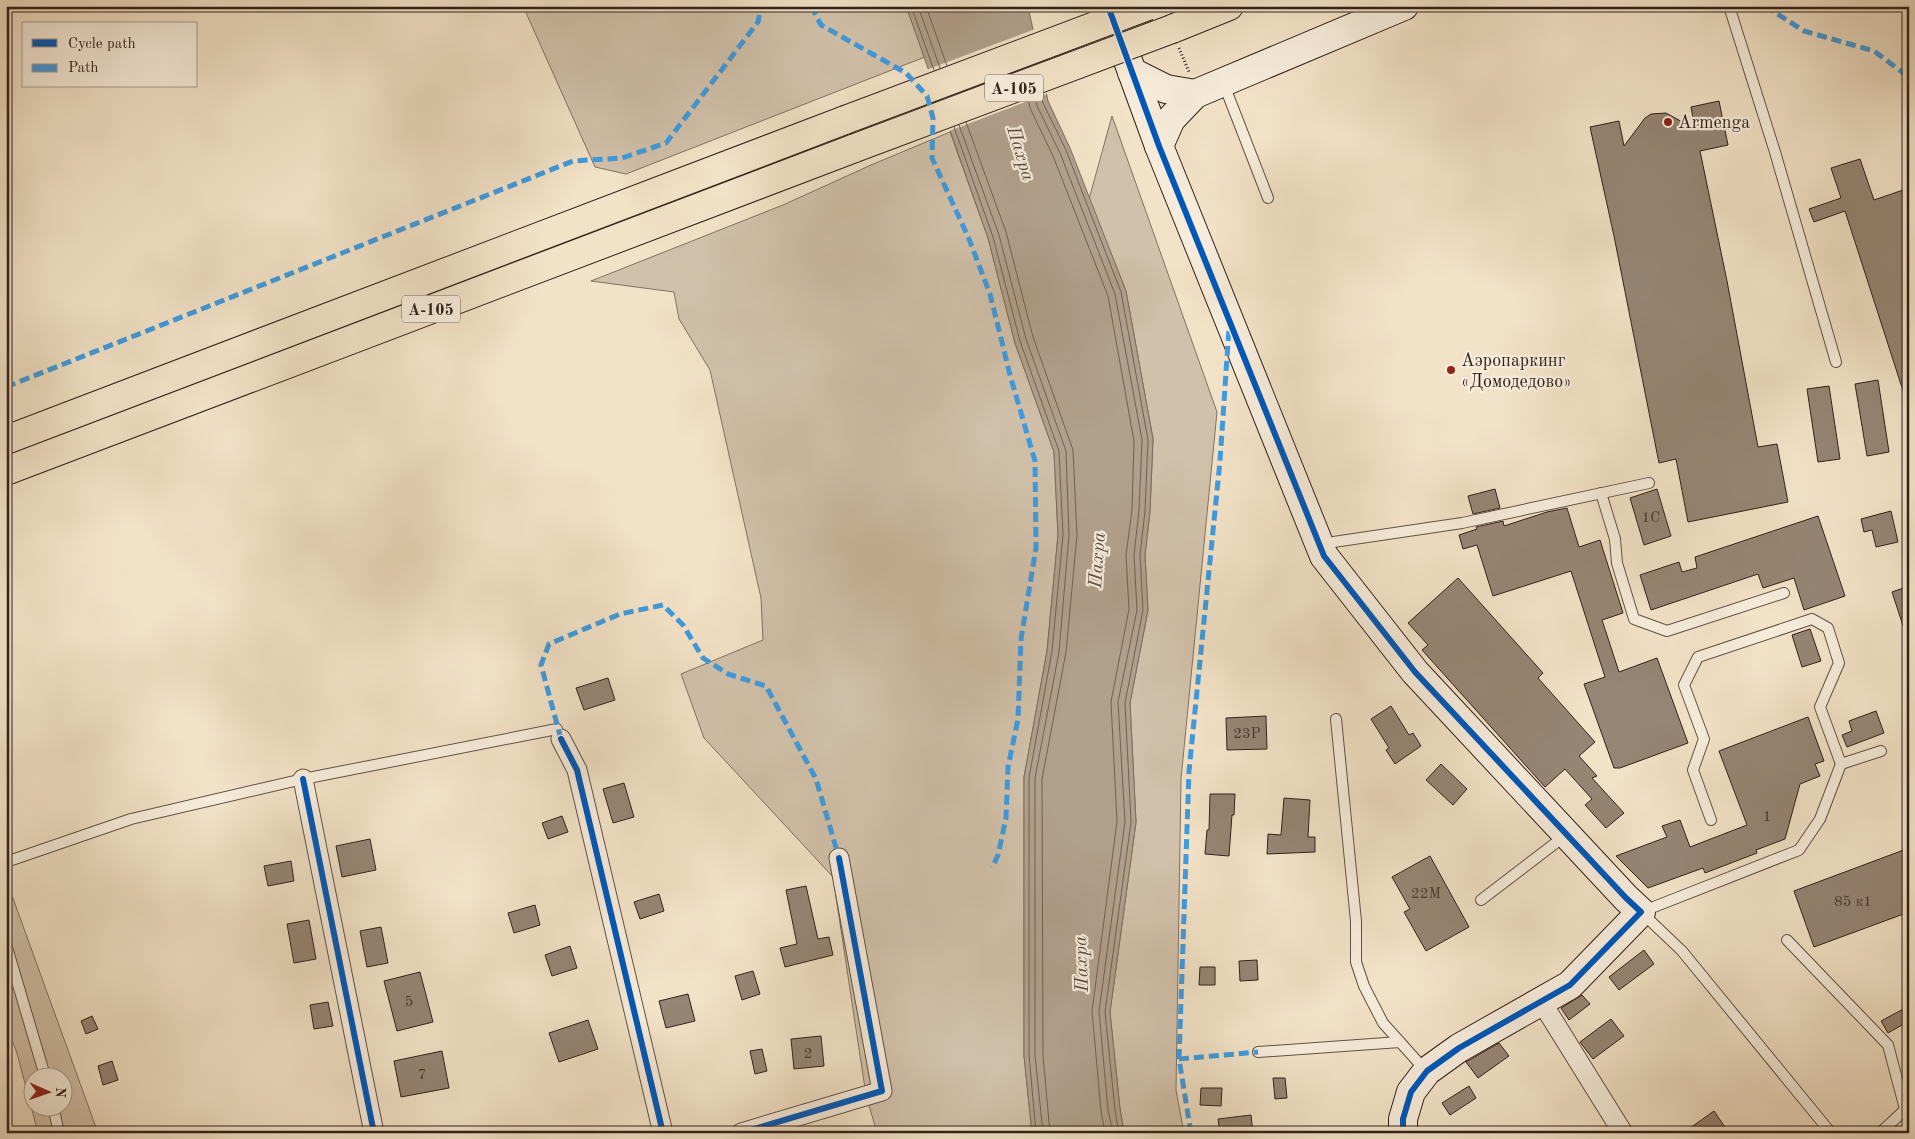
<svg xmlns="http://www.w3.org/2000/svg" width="1915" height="1139" viewBox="0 0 1915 1139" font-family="'Old Standard TT',serif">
	<rect width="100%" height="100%" fill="#f2e2c7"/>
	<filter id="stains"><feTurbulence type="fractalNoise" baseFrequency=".004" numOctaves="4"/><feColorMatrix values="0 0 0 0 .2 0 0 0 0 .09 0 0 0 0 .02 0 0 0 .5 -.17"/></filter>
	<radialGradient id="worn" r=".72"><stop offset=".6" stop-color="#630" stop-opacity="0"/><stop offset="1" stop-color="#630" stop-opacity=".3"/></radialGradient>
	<g fill="#d1c1aa" stroke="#827162" fill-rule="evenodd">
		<path d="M 523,6 L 906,6 L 925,57 L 626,174 L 595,167 Z"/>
		<path d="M 1112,116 L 1217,412 L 1181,779 L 1176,1090 L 1184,1133 L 1124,1133 L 1120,1109 L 1110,1012 L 1136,822 L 1130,703 L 1148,610 L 1145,555 L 1150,511 L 1153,439 L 1126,291 L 1089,199 Z"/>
		<path d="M 950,132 L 988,238 L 1015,343 L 1054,452 L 1058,535 L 1047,651 L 1024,777 L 1024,1056 L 1032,1133 L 877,1133 L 866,1095 L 833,877 L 704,738 L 681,674 L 763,640 L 761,598 L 710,370 L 679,319 L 674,292 L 591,281 L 783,205 L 871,165 Z"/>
		<path d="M 6,890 L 10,890 L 98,1133 L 38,1133 L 17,1053 L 6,1025 ZM 32,1076 L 62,1076 L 62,1106 L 32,1106 Z"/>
	</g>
	<path fill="#b1a08c" stroke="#7e6d5e" d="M 906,6 L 1028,6 L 1048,101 L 1070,148 L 1126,291 L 1153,439 L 1150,511 L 1145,555 L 1148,610 L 1130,703 L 1136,822 L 1110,1012 L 1120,1109 L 1124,1133 L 1032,1133 L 1024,1056 L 1024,777 L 1047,651 L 1058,535 L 1054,452 L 1015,343 L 988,238 Z"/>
	<path fill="#f2e2c7" d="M 1035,29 L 1049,93 L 947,132 L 926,70 Z"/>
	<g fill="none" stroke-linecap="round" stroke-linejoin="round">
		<g stroke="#726053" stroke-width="1">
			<path d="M 911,6 L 934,70"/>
			<path d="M 918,6 L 940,68"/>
			<path d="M 926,6 L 947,66"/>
			<path d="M 1041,94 L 1043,103 L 1066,150 L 1121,292 L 1148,440 L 1145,511 L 1140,555 L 1143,610 L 1125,703 L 1131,822 L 1105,1012 L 1115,1110 L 1119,1133"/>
			<path d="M 1035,96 L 1037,106 L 1060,153 L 1115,294 L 1142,440 L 1139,510 L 1134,555 L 1137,610 L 1118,702 L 1125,822 L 1099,1011 L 1108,1110 L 1113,1133"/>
			<path d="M 1028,99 L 1030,108 L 1053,156 L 1108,296 L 1134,441 L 1132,510 L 1126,555 L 1129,609 L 1111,702 L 1117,822 L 1092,1011 L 1101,1111 L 1105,1133"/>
			<path d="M 966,122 L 1006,232 L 1033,337 L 1073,450 L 1077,535 L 1066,652 L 1042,779 L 1043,1055 L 1050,1133"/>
			<path d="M 959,125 L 999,235 L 1026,339 L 1066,451 L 1069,535 L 1059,652 L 1035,778 L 1035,1055 L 1043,1133"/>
			<path d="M 954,127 L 993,237 L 1020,341 L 1059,451 L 1063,535 L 1052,651 L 1029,778 L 1029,1055 L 1036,1133"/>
		</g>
	</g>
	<g fill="#968574" stroke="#32211a">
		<path d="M 1719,101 L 1728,145 L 1700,151 L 1727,281 L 1758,447 L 1777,444 L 1788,502 L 1688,522 L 1676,459 L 1659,463 L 1614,236 L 1590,127 L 1619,121 L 1624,146 L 1645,118 L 1651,114 L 1666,113 L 1695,129 L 1691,107 Z"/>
		<path d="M 1860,159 L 1874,200 L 1909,188 L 1909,400 L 1906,400 L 1845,211 L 1814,222 L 1809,209 L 1841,198 L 1831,168 Z"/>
		<path d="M 1878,380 L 1889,452 L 1867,456 L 1855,384 Z"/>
		<path d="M 1829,386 L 1840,459 L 1818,462 L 1807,389 Z"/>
		<path d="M 1495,489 L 1500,508 L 1473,514 L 1468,496 Z"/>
		<path d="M 1657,489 L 1671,536 L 1644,545 L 1630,498 Z"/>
		<path d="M 1567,508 L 1579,547 L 1600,540 L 1623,613 L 1602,620 L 1619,672 L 1657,658 L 1688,743 L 1620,768 L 1614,768 L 1584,684 L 1605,677 L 1571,571 L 1493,596 L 1477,545 L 1463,549 L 1459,535 L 1477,529 L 1476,527 L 1503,521 L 1504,526 L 1547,512 Z"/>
		<path d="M 1891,511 L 1898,542 L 1876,547 L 1872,530 L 1864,532 L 1861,519 Z"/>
		<path d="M 1818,516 L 1845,596 L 1804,610 L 1794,578 L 1763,588 L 1758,574 L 1651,610 L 1640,575 L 1679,562 L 1682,572 L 1697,568 L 1695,557 Z"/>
		<path d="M 1458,578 L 1543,673 L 1538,678 L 1595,742 L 1579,756 L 1597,776 L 1592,778 L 1624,813 L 1606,828 L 1585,805 L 1592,799 L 1565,769 L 1545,787 L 1422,650 L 1428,645 L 1408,623 Z"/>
		<path d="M 1909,586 L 1909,634 L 1906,635 L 1892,592 Z"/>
		<path d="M 1810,629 L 1821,661 L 1802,667 L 1792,635 Z"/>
		<path d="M 608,678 L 615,700 L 584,710 L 576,688 Z"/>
		<path d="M 1391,706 L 1409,735 L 1413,733 L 1421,746 L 1395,764 L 1386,750 L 1389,748 L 1371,719 Z"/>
		<path d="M 1876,711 L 1884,733 L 1847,747 L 1842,735 L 1852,731 L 1849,721 Z"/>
		<path d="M 1266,716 L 1267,749 L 1227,750 L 1226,718 Z"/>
		<path d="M 1808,717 L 1824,761 L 1815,764 L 1820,776 L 1800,784 L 1785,839 L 1756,850 L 1757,853 L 1705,873 L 1703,868 L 1648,888 L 1616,856 L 1667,837 L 1662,826 L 1680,820 L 1690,847 L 1747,825 L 1719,751 Z"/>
		<path d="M 1441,764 L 1467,789 L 1453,805 L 1426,780 Z"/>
		<path d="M 624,783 L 634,817 L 613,823 L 603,789 Z"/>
		<path d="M 1210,794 L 1235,794 L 1234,815 L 1232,815 L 1229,856 L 1205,854 L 1207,830 L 1209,830 Z"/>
		<path d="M 1284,798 L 1310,800 L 1308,837 L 1315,837 L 1315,852 L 1267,854 L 1268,834 L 1281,835 Z"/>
		<path d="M 562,816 L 568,832 L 548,839 L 542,823 Z"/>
		<path d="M 370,839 L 376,870 L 342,877 L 336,846 Z"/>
		<path d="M 1909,848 L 1909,912 L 1814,947 L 1794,891 Z"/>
		<path d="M 1430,856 L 1469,927 L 1426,951 L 1404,912 L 1410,909 L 1392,877 Z"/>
		<path d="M 291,861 L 294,881 L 268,886 L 264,866 Z"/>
		<path d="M 806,886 L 818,939 L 829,937 L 833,955 L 785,967 L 780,948 L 797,944 L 786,890 Z"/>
		<path d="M 659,894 L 664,911 L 640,919 L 634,902 Z"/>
		<path d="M 535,905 L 540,925 L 514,933 L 508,913 Z"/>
		<path d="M 309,920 L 316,959 L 294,963 L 287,924 Z"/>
		<path d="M 381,927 L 388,963 L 367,967 L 360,931 Z"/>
		<path d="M 570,946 L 577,968 L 552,976 L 545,955 Z"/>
		<path d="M 1644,950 L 1654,964 L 1619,990 L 1609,977 Z"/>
		<path d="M 1257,960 L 1258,980 L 1240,981 L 1239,961 Z"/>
		<path d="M 1200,967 L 1215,967 L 1215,985 L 1199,985 Z"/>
		<path d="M 753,971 L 760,994 L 742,1000 L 735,976 Z"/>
		<path d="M 420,972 L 433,1022 L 397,1031 L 384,981 Z"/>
		<path d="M 688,994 L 695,1021 L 666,1028 L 659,1001 Z"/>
		<path d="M 1582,995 L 1590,1004 L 1569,1020 L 1561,1008 Z"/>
		<path d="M 328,1002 L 333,1026 L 314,1029 L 310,1005 Z"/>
		<path d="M 1909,1006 L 1909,1021 L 1888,1033 L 1881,1021 Z"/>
		<path d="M 92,1016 L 98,1029 L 86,1034 L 81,1021 Z"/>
		<path d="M 1611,1019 L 1624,1036 L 1593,1059 L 1580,1042 Z"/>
		<path d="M 588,1020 L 598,1049 L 559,1062 L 549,1033 Z"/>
		<path d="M 821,1036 L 824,1066 L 794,1069 L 791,1039 Z"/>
		<path d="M 1499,1043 L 1509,1056 L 1478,1078 L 1466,1062 Z"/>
		<path d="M 762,1049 L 767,1071 L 755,1074 L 750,1051 Z"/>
		<path d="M 442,1051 L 449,1088 L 401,1097 L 394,1061 Z"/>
		<path d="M 112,1061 L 118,1080 L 103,1085 L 98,1066 Z"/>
		<path d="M 1273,1078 L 1285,1078 L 1287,1098 L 1275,1099 Z"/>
		<path d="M 1469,1086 L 1476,1098 L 1450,1115 L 1442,1103 Z"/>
		<path d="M 1201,1088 L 1222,1088 L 1221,1106 L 1200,1105 Z"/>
		<path d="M 1714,1111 L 1729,1133 L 1683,1133 Z"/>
		<path d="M 1251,1115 L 1253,1133 L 1220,1133 L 1218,1119 Z"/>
	</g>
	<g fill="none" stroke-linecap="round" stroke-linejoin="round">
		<defs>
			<g id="lane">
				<path d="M 1729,6 L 1775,152 L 1836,362"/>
				<path d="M 1223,82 L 1268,198"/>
				<path d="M 1601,493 L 1615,539 L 1617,563 L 1634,619 L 1667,631 L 1784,593"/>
				<path d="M 1320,544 L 1462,523 L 1649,483"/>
				<path d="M 1336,719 L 1356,921 L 1356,962 L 1364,986 L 1383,1023 L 1426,1071"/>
				<path d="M 1711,820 L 1693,770 L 1704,739 L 1684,685 L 1698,657 L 1812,619 L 1828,628 L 1839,663 L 1820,707 L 1841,764"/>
				<path d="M 6,862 L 131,819 L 303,779 L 557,729"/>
				<path d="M 1481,900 L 1566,835"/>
				<path d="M 1787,940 L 1888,1045 L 1905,1109"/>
				<path d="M 6,944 L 45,1076"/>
				<path d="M 1258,1052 L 1400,1042"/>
				<path d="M 53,1106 L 59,1133"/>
				<path d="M 1831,1133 L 1682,951 L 1641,912 L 1799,850 L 1820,819 L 1841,764 L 1881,751"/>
				<path d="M 1880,1133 L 1909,1106"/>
			</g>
			<g id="street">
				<path d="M 561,739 L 577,770 L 663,1133"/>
				<path d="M 303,779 L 374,1133"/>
				<path d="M 1541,1001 L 1623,1133"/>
				<path d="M 741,1133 L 882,1091 L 839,858"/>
			</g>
			<g id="secondary">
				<path d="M 1108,6 L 1159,146 L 1324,556 L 1415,672 L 1626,898 L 1641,912 L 1570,985 L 1459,1048 L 1427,1071 L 1411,1092 L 1403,1119 L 1403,1133"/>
				<path d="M 1132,72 L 1166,89 L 1195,94"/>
				<path d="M 1159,146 L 1171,119 L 1195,94 L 1404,6"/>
			</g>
			<g id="highway">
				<path d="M 1172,29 L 1229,6"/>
				<path d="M 6,440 L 845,120"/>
				<path d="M 6,471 L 855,148"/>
			</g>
		</defs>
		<use href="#lane" stroke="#625145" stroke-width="12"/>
		<use href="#street" stroke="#625145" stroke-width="21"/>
		<use href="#secondary" stroke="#32211a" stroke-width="30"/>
		<use href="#highway" stroke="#32211a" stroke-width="30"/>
		<g stroke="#32211a" stroke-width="3" stroke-dasharray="1 2.5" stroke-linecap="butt">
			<path d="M 1908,6 L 1909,9"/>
			<path d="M 1179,48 L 1189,72"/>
		</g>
		<use href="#lane" stroke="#f7ecdb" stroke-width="10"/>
		<use href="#street" stroke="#f7ecdb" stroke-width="19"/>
		<use href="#secondary" stroke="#f7ecdb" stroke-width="28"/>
		<use href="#highway" stroke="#f2e2c7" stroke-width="28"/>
		<defs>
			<g id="highway-bridge">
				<path d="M 845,120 L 1148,6"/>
				<path d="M 855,148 L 1172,29"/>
			</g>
		</defs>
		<use href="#highway-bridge" stroke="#32211a" stroke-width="30" stroke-linecap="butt"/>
		<use href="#highway-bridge" stroke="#f2e2c7" stroke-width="28"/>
		<g stroke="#3e9bdf" stroke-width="5" stroke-dasharray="10 5" stroke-linecap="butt">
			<path d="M 811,6 L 821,25 L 906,73 L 927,96 L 933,118 L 932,158 L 969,239 L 990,294 L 1010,375 L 1035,461 L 1036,548 L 1021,639 L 1018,719 L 1008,767 L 1006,818 L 998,855 L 994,864 L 991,867"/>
			<path d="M 1765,6 L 1804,31 L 1874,51 L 1909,77"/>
			<path d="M 6,387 L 573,161 L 622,158 L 666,143 L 758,22 L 761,6"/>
			<path d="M 561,739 L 541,665 L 549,644 L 620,614 L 663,605 L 683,625 L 703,658 L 728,674 L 766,686 L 816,779 L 839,858"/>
			<path d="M 1179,1059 L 1258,1052"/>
			<path d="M 1191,1133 L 1179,1059 L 1189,771 L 1220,461 L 1229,328"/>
		</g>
		<defs>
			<g id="cycleway">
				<path d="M 1108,6 L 1159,146 L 1324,556 L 1415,672 L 1626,898 L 1641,912 L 1570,985 L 1459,1048 L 1427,1071 L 1411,1092 L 1403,1119 L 1403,1133"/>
				<path d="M 561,739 L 577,770 L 663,1133"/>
				<path d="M 303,779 L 374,1133"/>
				<path d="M 741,1133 L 882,1091 L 839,858"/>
			</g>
		</defs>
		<use href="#cycleway" stroke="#f7ecdb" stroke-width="9"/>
		<use href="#cycleway" stroke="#0057b8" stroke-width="6"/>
	</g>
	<g fill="#8f2418" stroke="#f7ecdb" stroke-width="2">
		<circle cx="1668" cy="122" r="5"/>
		<circle cx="1451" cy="370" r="5"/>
	</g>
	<g text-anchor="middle" stroke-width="4.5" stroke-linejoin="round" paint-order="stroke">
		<g font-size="15" fill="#4b3a30">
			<text x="1651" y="522">1С</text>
			<text x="1247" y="738">23Р</text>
			<text x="1767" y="821">1</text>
			<text x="1426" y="898">22М</text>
			<text x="1853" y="906">85 к1</text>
			<text x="409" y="1006">5</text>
			<text x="808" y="1058">2</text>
			<text x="422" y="1079">7</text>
		</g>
		<g fill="#f7ecdb" stroke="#6d5e54" stroke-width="1">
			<rect x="985" y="74.5" width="58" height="27" rx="4"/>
			<rect x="402" y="295.5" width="58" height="27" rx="4"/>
		</g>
		<g font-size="16" font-weight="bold" fill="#32211a">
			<text x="1014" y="94">А-105</text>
			<text x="431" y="315">А-105</text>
		</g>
		<g font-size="18" fill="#32211a" stroke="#f7ecdb" text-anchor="start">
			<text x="1678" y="128">Armenga</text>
			<text x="1461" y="366">Аэропаркинг<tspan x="1461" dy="21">«Домодедово»</tspan></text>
		</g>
		<g font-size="19" font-style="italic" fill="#5e4d42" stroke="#f7ecdb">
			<text transform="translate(1022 153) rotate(73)" y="7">Пахра</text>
			<text transform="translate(1096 560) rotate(-86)" y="7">Пахра</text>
			<text transform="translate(1080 964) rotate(-92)" y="7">Пахра</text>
		</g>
	</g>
	<rect width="1915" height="1139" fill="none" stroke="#f2e2c7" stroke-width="25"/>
	<rect x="8" y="8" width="1900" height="1124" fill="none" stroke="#32211a" stroke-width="2.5"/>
	<rect x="12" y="12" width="1890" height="1114" fill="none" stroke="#32211a"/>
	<rect x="22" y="22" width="175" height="65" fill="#f7ecdb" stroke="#a89b8e"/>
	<rect x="32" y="39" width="25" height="8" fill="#0057b8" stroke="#a89b8e"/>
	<text x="68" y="48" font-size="15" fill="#32211a">Cycle path</text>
	<rect x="32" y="64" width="25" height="8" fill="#3e9bdf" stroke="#a89b8e"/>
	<text x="68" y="72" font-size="15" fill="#32211a">Path</text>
	<g transform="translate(48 1092) rotate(92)"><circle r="24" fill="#f7ecdb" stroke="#a89b8e"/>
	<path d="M0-4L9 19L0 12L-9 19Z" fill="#8f2418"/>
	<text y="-8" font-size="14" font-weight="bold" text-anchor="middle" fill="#32211a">N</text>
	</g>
	<rect width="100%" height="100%" filter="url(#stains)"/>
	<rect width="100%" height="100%" fill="url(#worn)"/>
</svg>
